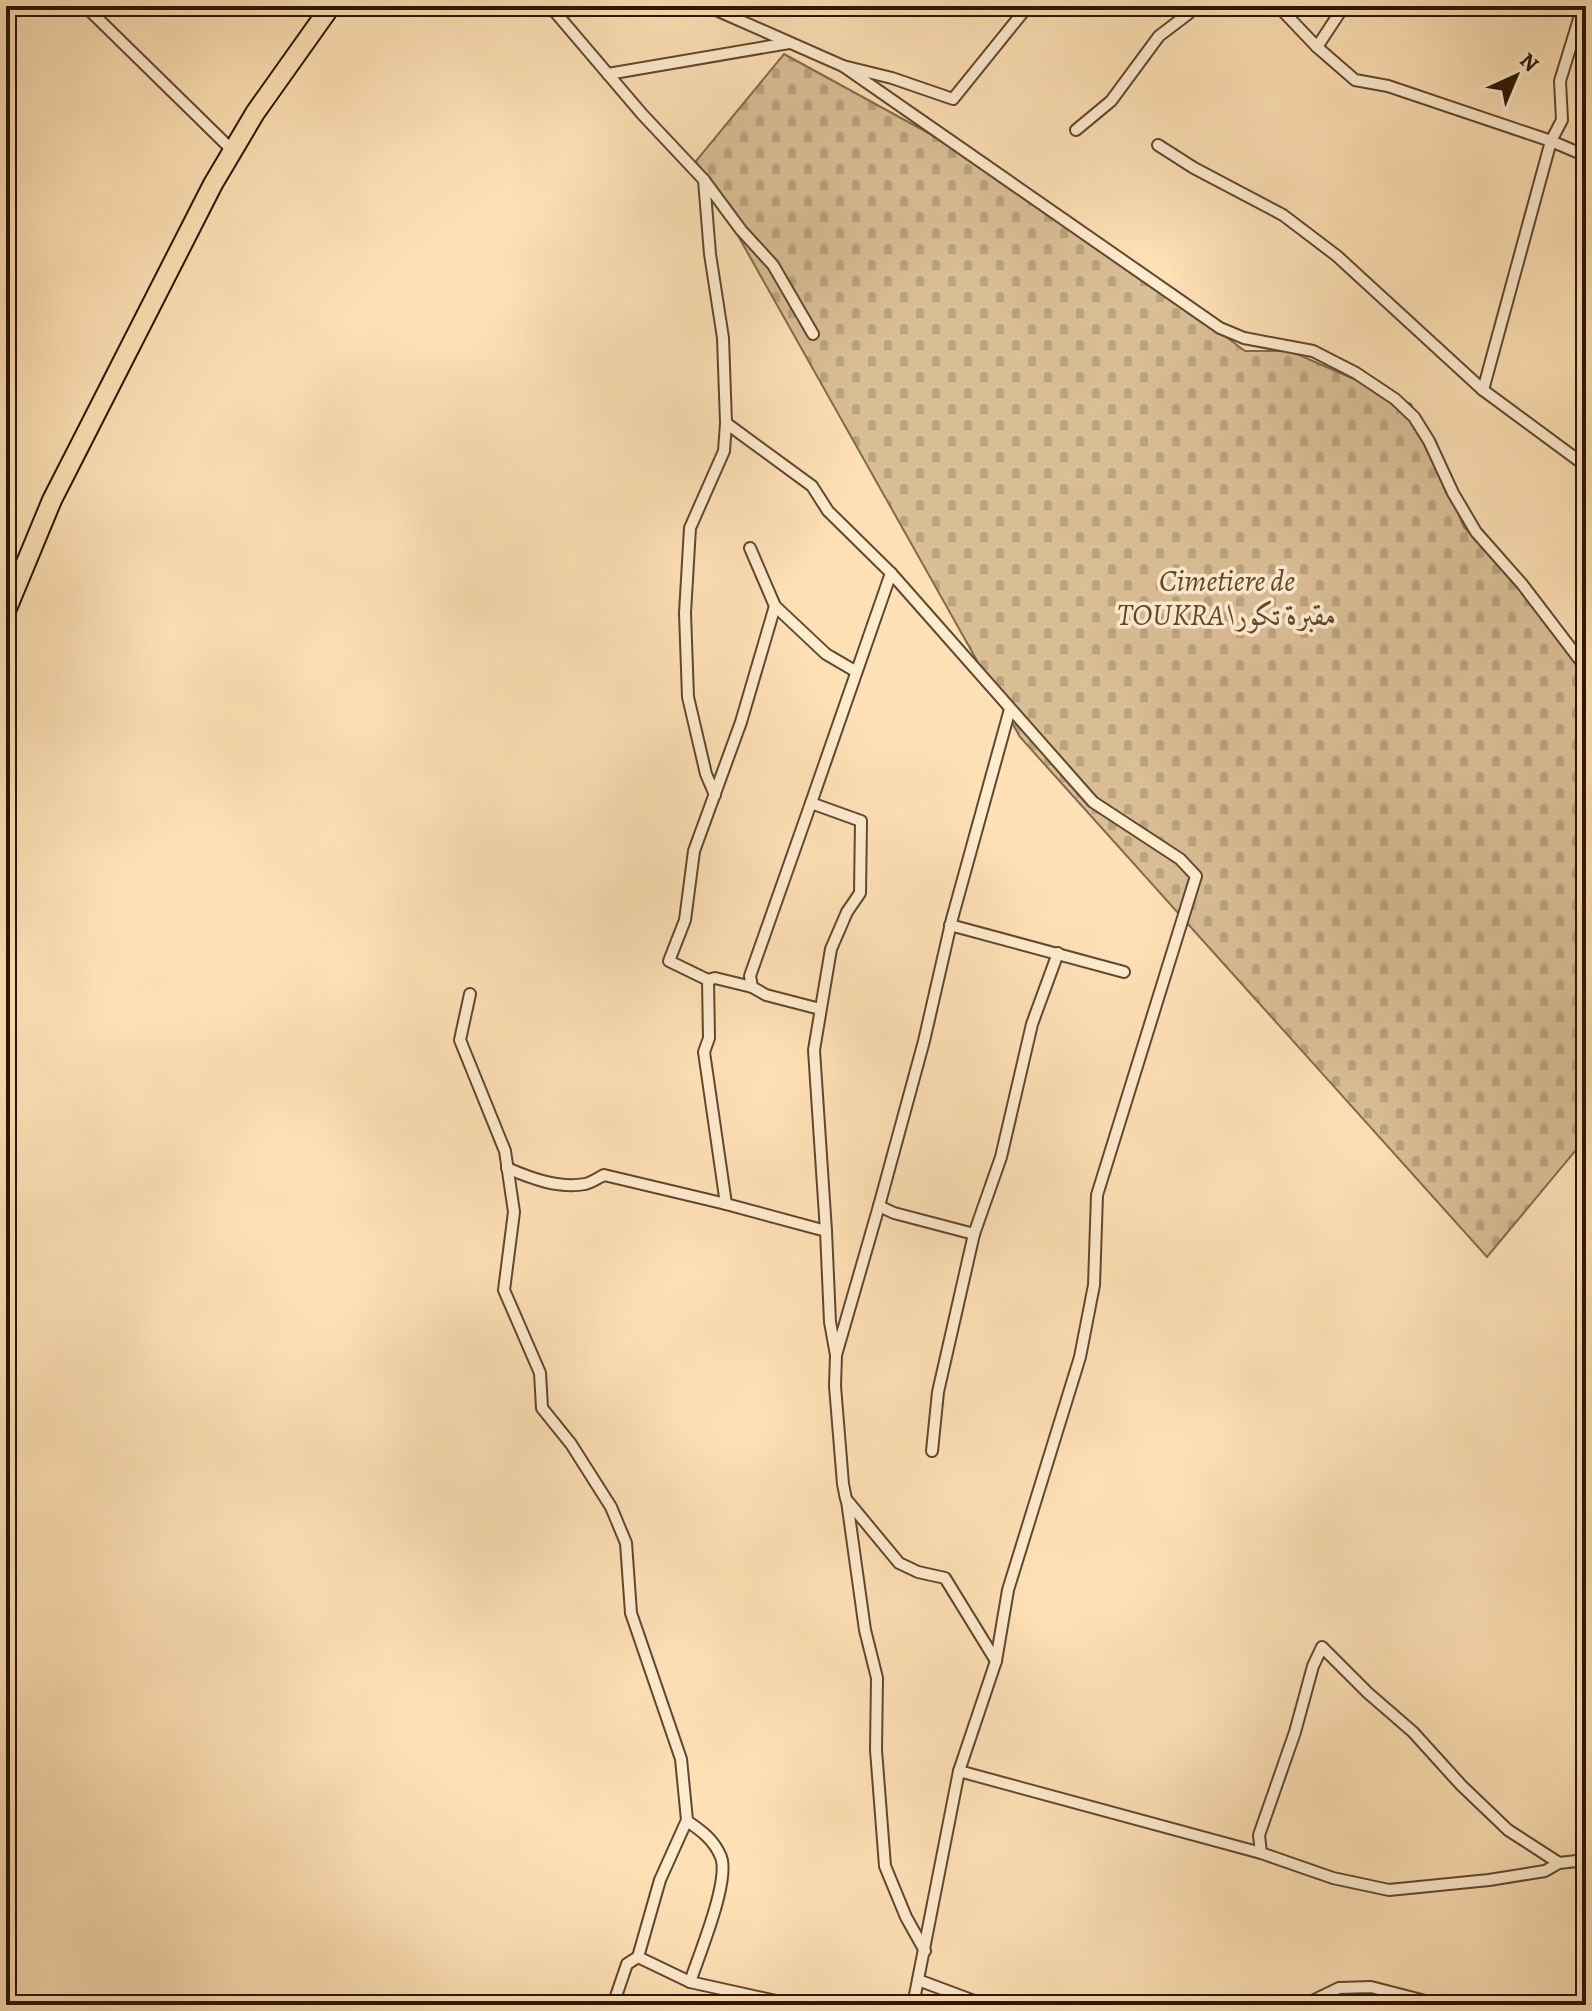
<svg xmlns="http://www.w3.org/2000/svg" width="1592" height="2011" viewBox="0 0 1592 2011" font-family="Alegreya,Amiri,serif">
	<defs>
		<pattern id="cemetery-stones" width="16" height="16" patternUnits="userSpaceOnUse" patternTransform="scale(2)"><rect width="16" height="16" fill="#dabe96"/><path d="M2 7V4a2 2 0 0 1 4 0v3zM10 15v-3a2 2 0 0 1 4 0v3z" fill="#bba280"/></pattern>
	</defs>
	<rect width="100%" height="100%" fill="#fee1b5"/>
	<filter id="stains"><feTurbulence type="fractalNoise" baseFrequency=".0025" numOctaves="4"/><feColorMatrix values="0 0 0 0 .2 0 0 0 0 .09 0 0 0 0 .02 0 0 0 .5 -.17"/></filter>
	<radialGradient id="worn" r=".72"><stop offset=".6" stop-color="#630" stop-opacity="0"/><stop offset="1" stop-color="#630" stop-opacity=".3"/></radialGradient>
	<path fill="url(#cemetery-stones)" stroke="#84694b" stroke-width="2" d="M 784,54 L 1018,182 L 1245,351 L 1290,351 L 1411,404 L 1464,527 L 1586,663 L 1586,1138 L 1487,1257 L 1020,737 L 696,161 Z"/>
	<g fill="none" stroke-linecap="round" stroke-linejoin="round">
		<defs>
			<g id="street">
				<path d="M 85,6 L 232,150"/>
				<path d="M 550,6 L 642,114 L 704,180 L 741,230 L 773,265 L 813,334"/>
				<path d="M 707,6 L 843,66 L 892,78 L 953,99 L 1028,6"/>
				<path d="M 1278,6 L 1317,47 L 1355,80 L 1388,86 L 1551,141 L 1586,156"/>
				<path d="M 1317,47 L 1344,6"/>
				<path d="M 843,66 L 1220,328 L 1244,338 L 1313,351 L 1356,373 L 1395,399 L 1414,417 L 1429,441 L 1453,493 L 1476,532 L 1522,584 L 1586,668"/>
				<path d="M 608,74 L 789,43"/>
				<path d="M 1076,130 L 1111,101 L 1159,36 L 1188,14 L 1194,6"/>
				<path d="M 1158,145 L 1194,168 L 1283,215 L 1337,256 L 1483,390 L 1586,466"/>
				<path d="M 704,180 L 710,254 L 723,338 L 726,423 L 724,451 L 690,528 L 685,613 L 688,697 L 706,774 L 715,795"/>
				<path d="M 1483,390 L 1551,141 L 1562,120 L 1560,81 L 1583,6"/>
				<path d="M 726,423 L 812,486 L 828,511 L 891,573 L 811,803 L 861,821 L 860,893 L 847,912 L 831,949 L 814,1050 L 826,1231"/>
				<path d="M 750,548 L 775,606 L 826,654 L 855,671"/>
				<path d="M 891,573 L 1093,802 L 1180,859 L 1196,876 L 1097,1195 L 1094,1285 L 1080,1357 L 1008,1590 L 996,1661 L 959,1771 L 913,2005"/>
				<path d="M 775,606 L 741,722 L 694,851 L 685,920 L 669,961 L 708,980 L 709,1038 L 704,1052 L 726,1204 L 826,1231 L 830,1322 L 836,1355"/>
				<path d="M 811,803 L 750,976 L 752,987 L 766,995 L 820,1009"/>
				<path d="M 950,925 L 1124,972"/>
				<path d="M 708,980 L 715,978 L 752,987"/>
				<path d="M 470,994 L 460,1040 L 505,1151 L 514,1212 L 504,1290 L 540,1373 L 542,1408 L 571,1444 L 611,1507 L 626,1543 L 631,1613 L 681,1759 L 687,1820 L 660,1880 L 638,1957 L 690,1982 L 794,2005"/>
				<path d="M 507,1168 C 530,1178 559,1189 585,1184 C 591,1183 598,1178 604,1175 L 726,1204"/>
				<path d="M 879,1206 L 836,1355 L 835,1386 L 843,1484 L 846,1499 L 899,1563 L 918,1572 L 945,1578 L 996,1661"/>
				<path d="M 974,1234 L 894,1213 L 879,1206 L 924,1041 L 952,919 L 1010,709"/>
				<path d="M 932,1451 L 938,1392 L 974,1234 L 1001,1157 L 1032,1024 L 1058,953"/>
				<path d="M 847,1501 L 865,1630 L 877,1678 L 876,1750 L 885,1866 L 906,1917 L 925,1951"/>
				<path d="M 959,1771 L 1261,1853"/>
				<path d="M 687,1821 C 702,1831 714,1840 721,1857 C 730,1881 699,1955 690,1982"/>
				<path d="M 1559,1863 L 1508,1830 L 1461,1785 L 1413,1732 L 1368,1693 L 1322,1647 L 1313,1666 L 1295,1732 L 1259,1835 L 1261,1853 L 1333,1878 L 1389,1890 L 1489,1880 L 1545,1871 L 1559,1863 L 1586,1860"/>
				<path d="M 918,1980 L 985,2005"/>
				<path d="M 613,2005 L 627,1964 L 638,1957"/>
				<path d="M 1304,2005 L 1339,1988 L 1371,1987 L 1441,2005"/>
			</g>
			<path id="highway" d="M 6,611 L 52,500 L 213,184 L 255,113 L 331,6"/>
		</defs>
		<use href="#street" stroke="#61472d" stroke-width="14"/>
		<use href="#highway" stroke="#2d1400" stroke-width="22"/>
		<use href="#street" stroke="#feeccf" stroke-width="10"/>
		<use href="#highway" stroke="#fee1b5" stroke-width="18"/>
	</g>
	<g text-anchor="middle" stroke-width="7" stroke-linejoin="round" paint-order="stroke">
		<g font-size="30" font-style="italic" fill="#61472d" stroke="#feeccf">
			<text x="1227" y="591">Cimetiere de<tspan x="1227" dy="34">TOUKRA مقبرة تكورا</tspan></text>
		</g>
	</g>
	<rect width="1592" height="2011" fill="none" stroke="#fee1b5" stroke-width="32"/>
	<rect x="8" y="8" width="1576" height="1995" fill="none" stroke="#2d1400" stroke-width="4"/>
	<rect x="16" y="16" width="1560" height="1979" fill="none" stroke="#2d1400" stroke-width="2"/>
	<g transform="translate(1516 76) rotate(44)" stroke="#feeccf" stroke-width="6" paint-order="stroke">
	<path d="M0-6L14 30L0 20L-14 30Z" fill="#2d1400"/>
	<text y="-12" font-size="22" font-weight="bold" text-anchor="middle" fill="#2d1400">N</text>
	</g>
	<rect width="100%" height="100%" filter="url(#stains)"/>
	<rect width="100%" height="100%" fill="url(#worn)"/>
</svg>
